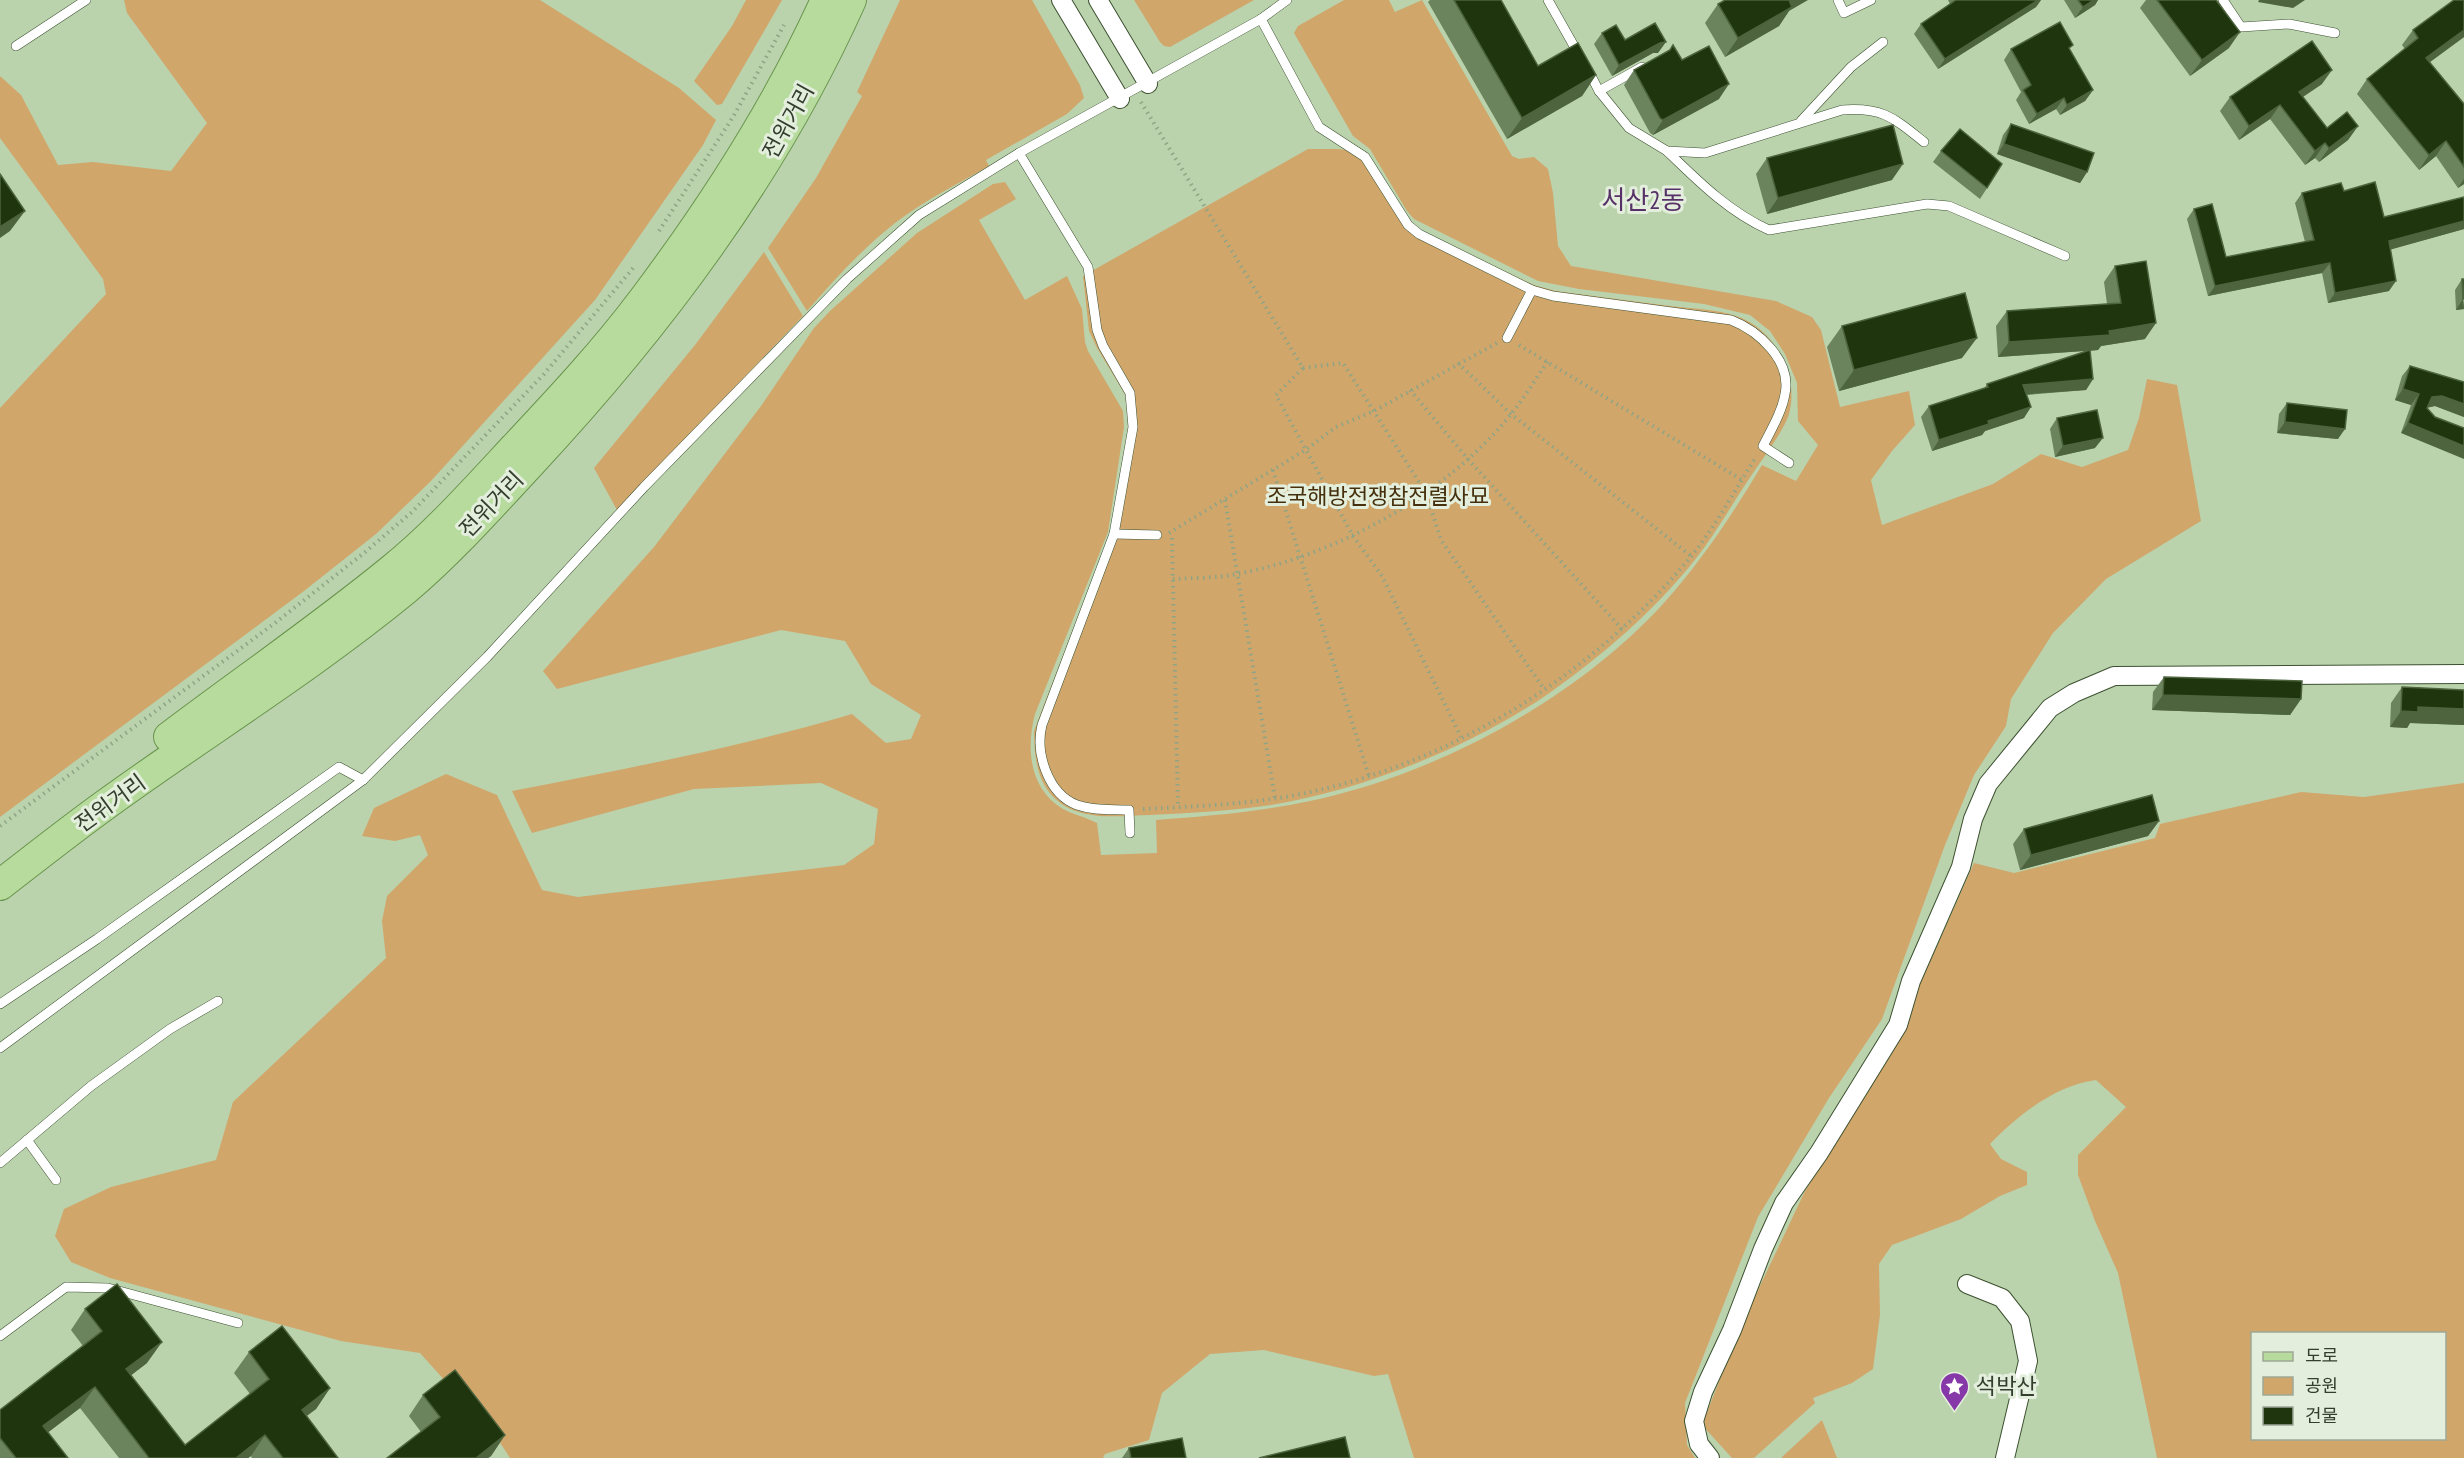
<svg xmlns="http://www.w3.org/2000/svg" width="2464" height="1458" viewBox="0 0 2464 1458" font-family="'PT Sans Narrow','Noto Sans KR',sans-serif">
	<rect width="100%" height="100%" fill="#bad3ad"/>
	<g fill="#d1a66b" fill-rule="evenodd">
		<path d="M 124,0 L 540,0 L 679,88 L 716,120 L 703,145 L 595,300 L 431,481 L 376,534 L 304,591 L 0,817 L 0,408 L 106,294 L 103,279 L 0,138 L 0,76 L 21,95 L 58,165 L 93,162 L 171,171 L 207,123 L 127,13 Z"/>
		<path d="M 746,0 L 782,0 L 722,104 L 717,105 L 694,81 L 732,26 Z"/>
		<path d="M 900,0 L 1032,0 L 1080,85 L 1084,98 L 1067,114 L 986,160 L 989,166 C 957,184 924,201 895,223 C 862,249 834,280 807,311 L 768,248 L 816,178 L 862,96 L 857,92 Z"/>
		<path d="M 1134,0 L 1254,0 L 1170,47 L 1164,46 L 1160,42 Z"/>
		<path d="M 1344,0 L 1389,0 L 1395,12 L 1422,0 L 1512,156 L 1519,159 L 1534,157 L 1548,169 L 1553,193 L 1558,246 L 1571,266 L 1776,301 L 1812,317 L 1821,330 L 1840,407 L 1909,391 L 1915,425 L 1892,451 L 1871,480 L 1882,525 L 1993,484 L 2041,454 L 2082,467 L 2128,450 L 2139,418 L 2147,379 L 2177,385 L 2201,521 L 2106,579 L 2053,633 L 2011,699 L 2006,726 L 1974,775 L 1945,845 L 1882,1019 L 1829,1098 L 1758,1217 L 1685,1403 L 1687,1445 L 1695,1458 L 1414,1458 L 1388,1374 L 1374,1376 L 1264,1350 L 1210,1354 L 1162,1393 L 1149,1440 L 1105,1454 L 1103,1458 L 510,1458 L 499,1441 L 420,1353 L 341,1341 L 110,1278 L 71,1262 L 55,1236 L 64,1209 L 111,1187 L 216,1160 L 233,1102 L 386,958 L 382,921 L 387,896 L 428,855 L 420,835 L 395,841 L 362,836 L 374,808 L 446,774 L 497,795 L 542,890 L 578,897 L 844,865 L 874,844 L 878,809 L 821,783 L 694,789 L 532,833 L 512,791 C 626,769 740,747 852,714 L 886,743 L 911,739 L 921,715 L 871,684 L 845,641 L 781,630 L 557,689 L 543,671 L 654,547 L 761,406 L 814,328 L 830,311 L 917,233 L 993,184 L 1005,182 L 1016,199 L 979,220 L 1025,300 L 1067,276 L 1082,309 L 1085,342 L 1088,351 L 1123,411 L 1124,427 L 1108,532 L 1035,714 C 1026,748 1029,789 1063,809 C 1074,815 1086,817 1097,823 L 1101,855 L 1157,853 L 1156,820 C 1208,816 1259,812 1310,801 C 1435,775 1575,700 1662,605 C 1701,562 1732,515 1762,465 L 1796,481 L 1818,445 L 1798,421 L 1797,383 L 1785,354 L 1770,331 L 1750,315 L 1704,304 L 1579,289 L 1538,281 L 1414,219 L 1407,211 L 1370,149 L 1353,136 L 1294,33 L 1298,26 Z"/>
		<path d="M 1308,149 L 1338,149 L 1366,152 C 1383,180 1397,212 1423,232 L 1534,285 L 1556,291 C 1594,296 1632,301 1670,306 C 1695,309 1729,309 1751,323 C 1780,341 1800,382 1788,417 C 1782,433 1761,461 1751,476 C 1732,504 1715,535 1694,561 C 1653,612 1602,656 1548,694 C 1471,747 1363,790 1271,805 C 1232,811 1190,813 1150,815 C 1116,816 1073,823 1049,792 C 1036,775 1034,752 1034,731 L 1110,533 L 1130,428 L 1126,396 L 1097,348 L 1089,331 L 1083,276 Z"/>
		<path d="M 764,252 L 803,316 L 617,510 L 594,468 L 695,345 Z"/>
		<path d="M 2464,783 L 2464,1458 L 2157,1458 L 2118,1273 L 2095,1221 L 2078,1175 L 2078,1155 L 2126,1107 L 2096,1080 C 2056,1085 2018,1115 1990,1144 L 2001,1159 L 2027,1172 L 2027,1185 L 2000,1196 L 1961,1219 L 1892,1245 L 1879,1264 L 1880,1315 L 1873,1369 L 1852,1383 L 1813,1398 L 1815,1403 L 1754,1458 L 1732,1458 L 1702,1425 L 1740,1328 L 1805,1191 L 1900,1038 L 1916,993 L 1974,863 L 2014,873 L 2155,838 L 2160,824 L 2301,792 L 2364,797 ZM 2252,1334 L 2444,1334 L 2444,1438 L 2252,1438 Z"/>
		<path d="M 1822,1420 L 1837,1458 L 1782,1458 L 1782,1457 Z"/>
	</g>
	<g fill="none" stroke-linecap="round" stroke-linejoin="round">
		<defs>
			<g id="service">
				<path d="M 1548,0 L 1579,55"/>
				<path d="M 1838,0 L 1844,13 L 1871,0"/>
				<path d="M 2223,0 L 2241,27 L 2289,24 L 2335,33"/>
				<path d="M 1261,19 L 1319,127 L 1365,157 L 1408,225 L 1419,234 L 1532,290 L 1553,296 L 1731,320 C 1759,331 1792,361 1785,394 C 1782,412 1771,430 1763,446 L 1789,463"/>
				<path d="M 16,46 L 86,0"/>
				<path d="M 1588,70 L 1599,91 L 1629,128 L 1667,151 L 1705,153 L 1842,110 C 1883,107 1894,118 1924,142"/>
				<path d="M 1599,91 L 1642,67"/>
				<path d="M 1801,121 L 1851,67 L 1883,42"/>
				<path d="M 1667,151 C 1699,182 1729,212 1769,230 L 1927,204 L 1949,206 L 2065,256"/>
				<path d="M 1019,153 L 1088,267 L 1097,330 L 1103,346 L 1130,393 L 1133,427 L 1114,534 L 1042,725 C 1035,753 1048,794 1077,805 C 1094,811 1112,809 1129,810 L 1130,833"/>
				<path d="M 1507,338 L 1532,290"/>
				<path d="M 1114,534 L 1157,535"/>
				<path d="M 0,1004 L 97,939 L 339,767 L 363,780"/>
				<path d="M 0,1048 L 363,780 L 487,657 L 644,487 L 847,279 L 919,215 L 1019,153 L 1261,19 L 1287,0"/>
				<path d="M 27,1140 L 56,1180"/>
				<path d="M 0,1163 L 91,1086 L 170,1029 L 218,1001"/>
				<path d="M 0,1336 L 66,1287 L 108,1288 L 238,1323"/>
			</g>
			<g id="minor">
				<path d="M 1061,0 L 1120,99"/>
				<path d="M 1098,0 L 1148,84"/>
				<path d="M 1967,1284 L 2002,1298 L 2020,1321 L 2028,1361 L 2005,1458"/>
				<path d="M 1710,1458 L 1699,1444 L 1694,1421 L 1703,1392 L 1732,1330 L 1763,1249 L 1784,1203 L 1819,1153 L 1898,1025 L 1911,981 L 1961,867 L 1973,819 L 1988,784 L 2050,708 L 2074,693 L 2114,676 L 2464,674"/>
			</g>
			<g id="primary">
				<path d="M 169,737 C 243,681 319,629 390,571 C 434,536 476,489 515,447 C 559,400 604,352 643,300 C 713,207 778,106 826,0"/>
				<path d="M 0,885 C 35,858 69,831 105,805 C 204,733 310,668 405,590 C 449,553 489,508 528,466 C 658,327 773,174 851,0"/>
			</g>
		</defs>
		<use href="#service" stroke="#3d5130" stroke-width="10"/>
		<use href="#minor" stroke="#3d5130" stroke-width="20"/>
		<use href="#primary" stroke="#69944c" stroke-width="32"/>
		<g stroke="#8fa485" stroke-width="4" stroke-dasharray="1.5 4.5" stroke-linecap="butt">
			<path d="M 1141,102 L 1303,368 L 1276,395 L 1353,536 L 1382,576 L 1461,737"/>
			<path d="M 659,231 L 733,117 L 784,25"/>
			<path d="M 1519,345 L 1742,480"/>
			<path d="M 1458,363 L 1511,414 L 1691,556"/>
			<path d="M 1303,368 L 1343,363 L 1426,493 L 1441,540 L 1544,689"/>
			<path d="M 1410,390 L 1468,459 L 1622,629"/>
			<path d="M 1273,470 L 1369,776"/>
			<path d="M 1225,500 L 1275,798"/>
			<path d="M 1169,533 L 1307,449 L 1336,427 L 1374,411 L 1497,343"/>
			<path d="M 1172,538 L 1178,807"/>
			<path d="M 1173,579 C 1194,578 1217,578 1237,574 C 1338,555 1447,494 1512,413 C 1525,397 1536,378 1548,361"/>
			<path d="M 1143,809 C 1202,806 1261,804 1319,790 C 1462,757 1595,671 1689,559 C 1714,529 1735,490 1756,457"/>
			<path d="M 0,826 L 275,623 L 364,553 L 412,512 L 544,374 L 634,267"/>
		</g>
		<use href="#service" stroke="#fff" stroke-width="9"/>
		<use href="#minor" stroke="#fff" stroke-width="18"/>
		<use href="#primary" stroke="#b6db9d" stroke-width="30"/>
	</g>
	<g fill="#6c845e">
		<path d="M 1430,0 L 1501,0 L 1538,66 L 1596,75 L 1582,96 L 1507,139 L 1428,2 Z"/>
		<path d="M 1948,0 L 2041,0 L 2036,7 L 1938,69 L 1914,34 L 1921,24 L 1950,4 Z"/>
		<path d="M 2064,0 L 2098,0 L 2095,5 L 2075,18 Z"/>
		<path d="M 2146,0 L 2216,0 L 2229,48 L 2190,76 L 2140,8 Z"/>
		<path d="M 2464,0 L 2464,37 L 2430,62 L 2464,104 L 2464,184 L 2458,188 L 2436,156 L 2419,170 L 2357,94 L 2367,79 L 2405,49 L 2402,45 L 2413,30 Z"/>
		<path d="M 1718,4 L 1789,11 L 1779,26 L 1725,57 L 1705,23 Z"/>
		<path d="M 1602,33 L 1625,40 L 1658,53 L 1653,53 L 1612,76 L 1594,44 Z"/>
		<path d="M 2011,49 L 2070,50 L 2093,90 L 2085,101 L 2060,115 L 2056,109 L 2029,124 L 2016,100 L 2021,92 L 2004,60 Z"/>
		<path d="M 1682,60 L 1719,99 L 1653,135 L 1650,133 L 1624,85 L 1634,70 Z"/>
		<path d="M 2322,84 L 2303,97 L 2327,128 L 2358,126 L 2348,140 L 2319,162 L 2315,158 L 2305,165 L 2270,119 L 2239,140 L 2220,111 L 2230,97 Z"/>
		<path d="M 2011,124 L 2087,172 L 2080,183 L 1997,154 L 2003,135 Z"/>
		<path d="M 1941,151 L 1987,188 L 1980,199 L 1933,162 Z"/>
		<path d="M 1767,158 L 1892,180 L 1767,214 L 1756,174 Z"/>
		<path d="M 2344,191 L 2384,217 L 2464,197 L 2464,229 L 2391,249 L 2389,291 L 2328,303 L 2322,273 L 2208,296 L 2187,219 L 2194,209 L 2226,257 L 2305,242 L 2295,203 L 2302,193 Z"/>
		<path d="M 2115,266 L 2145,339 L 2101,346 L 2098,350 L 2090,351 L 2093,379 L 2086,390 L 2027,395 L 2024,418 L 1985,431 L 1982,435 L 1932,451 L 1921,417 L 1929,406 L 1984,389 L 1987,384 L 2085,351 L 1998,357 L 1996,326 L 2007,311 L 2107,304 L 2104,282 Z"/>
		<path d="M 2462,279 L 2464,309 L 2456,310 L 2455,290 Z"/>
		<path d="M 1842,326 L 1962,358 L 1839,391 L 1827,347 Z"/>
		<path d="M 2410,366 L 2464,382 L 2464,417 L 2435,406 L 2427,408 L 2401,433 L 2411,405 L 2395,400 L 2402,376 Z"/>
		<path d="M 2287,403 L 2338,439 L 2277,433 L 2279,414 Z"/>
		<path d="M 2057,418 L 2095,448 L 2055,457 L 2050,429 Z"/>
		<path d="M 2164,677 L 2301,699 L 2290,715 L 2152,710 L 2153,692 Z"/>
		<path d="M 2402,687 L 2464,690 L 2464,725 L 2410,723 L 2407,728 L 2390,727 L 2391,703 Z"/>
		<path d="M 2159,821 L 2148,836 L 2020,870 L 2013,844 L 2024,829 Z"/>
		<path d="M 85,1309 L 147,1363 L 131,1375 L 185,1445 L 250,1394 L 234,1373 L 249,1352 L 330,1388 L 316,1409 L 306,1416 L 338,1458 L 252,1458 L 251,1456 L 248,1458 L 119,1458 L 80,1408 L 48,1432 L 68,1458 L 0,1458 L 0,1410 L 83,1346 L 71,1330 Z"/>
		<path d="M 423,1395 L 505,1435 L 491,1456 L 488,1458 L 387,1458 L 421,1432 L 409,1416 Z"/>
		<path d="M 1129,1448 L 1186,1458 L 1122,1458 Z"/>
	</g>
	<g fill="#4d643e">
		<path d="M 1788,0 L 1808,0 L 1789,11 L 1779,26 L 1725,57 L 1738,38 Z"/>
		<path d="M 2038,0 L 2041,0 L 2036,7 L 1938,69 L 1945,59 Z"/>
		<path d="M 2094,0 L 2098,0 L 2095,5 L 2075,18 L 2083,7 Z"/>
		<path d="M 2259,0 L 2305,0 L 2293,8 L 2258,2 Z"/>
		<path d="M 2464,30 L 2464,37 L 2415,73 L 2426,58 Z"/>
		<path d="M 2240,32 L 2229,48 L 2190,76 L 2202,60 Z"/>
		<path d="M 1666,42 L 1658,53 L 1653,53 L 1612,76 L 1619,65 L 1660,43 Z"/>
		<path d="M 2332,70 L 2322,84 L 2289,106 L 2299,92 Z"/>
		<path d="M 1596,75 L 1582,96 L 1507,139 L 1522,118 Z"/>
		<path d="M 1729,84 L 1719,99 L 1653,135 L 1663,120 Z"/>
		<path d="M 2093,90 L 2085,101 L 2060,115 L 2067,105 Z"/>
		<path d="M 2064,98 L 2056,109 L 2029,124 L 2037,114 Z"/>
		<path d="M 2280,105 L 2270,119 L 2239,140 L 2249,126 Z"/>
		<path d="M 2358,126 L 2348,140 L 2319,162 L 2329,148 Z"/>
		<path d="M 2446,141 L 2436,156 L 2419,170 L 2429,155 Z"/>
		<path d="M 2325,143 L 2315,158 L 2305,165 L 2315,151 Z"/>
		<path d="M 2004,144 L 2087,172 L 2080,183 L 1997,154 Z"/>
		<path d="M 1903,164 L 1892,180 L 1767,214 L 1778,198 Z"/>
		<path d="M 2464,179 L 2464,184 L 2458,188 Z"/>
		<path d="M 25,211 L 10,231 L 0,238 L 0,227 Z"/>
		<path d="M 2464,221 L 2464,229 L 2382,252 L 2389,241 Z"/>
		<path d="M 2330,263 L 2322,273 L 2208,296 L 2215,286 Z"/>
		<path d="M 2396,281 L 2389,291 L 2328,303 L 2335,293 Z"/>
		<path d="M 2463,299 L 2464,309 L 2456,310 Z"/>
		<path d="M 2156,323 L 2145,339 L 2101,346 L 2098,350 L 1998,357 L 2009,342 L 2109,331 Z"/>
		<path d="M 1977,338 L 1962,358 L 1839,391 L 1854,370 Z"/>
		<path d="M 2093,379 L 2086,390 L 2016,395 L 2023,385 Z"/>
		<path d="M 2403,389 L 2419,394 L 2411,405 L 2395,400 Z"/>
		<path d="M 2442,396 L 2464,404 L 2464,417 L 2435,406 L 2424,408 L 2432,397 Z"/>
		<path d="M 2031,407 L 2024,418 L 1985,431 L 1982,435 L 1932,451 L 1939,440 L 1988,421 Z"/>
		<path d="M 2285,422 L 2345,429 L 2338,439 L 2277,433 Z"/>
		<path d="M 2408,423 L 2464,446 L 2464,459 L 2401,433 Z"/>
		<path d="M 2103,438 L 2095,448 L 2055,457 L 2063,446 Z"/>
		<path d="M 2163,695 L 2301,699 L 2290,715 L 2152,710 Z"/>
		<path d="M 2418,707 L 2464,709 L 2464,725 L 2410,723 L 2407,728 L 2390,727 L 2401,711 Z"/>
		<path d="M 2159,821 L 2148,836 L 2020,870 L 2031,855 Z"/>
		<path d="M 162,1342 L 147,1363 L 112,1390 L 126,1369 Z"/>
		<path d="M 95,1387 L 80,1408 L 29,1447 L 43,1426 Z"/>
		<path d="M 330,1388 L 316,1409 L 287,1431 L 302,1410 Z"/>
		<path d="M 265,1435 L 251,1456 L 248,1458 L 236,1458 Z"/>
		<path d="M 505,1435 L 491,1456 L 488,1458 L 476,1458 Z"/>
	</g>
	<g fill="#1e350e" stroke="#4d643e" stroke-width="1.5">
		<path d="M 1454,0 L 1501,0 L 1538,66 L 1578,43 L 1596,75 L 1522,118 Z"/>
		<path d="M 1725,0 L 1789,0 L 1792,7 L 1738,38 L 1718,4 Z"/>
		<path d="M 1956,0 L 2038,0 L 1945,59 L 1921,24 Z"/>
		<path d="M 2078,0 L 2094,0 L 2083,7 Z"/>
		<path d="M 2157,0 L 2216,0 L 2240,32 L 2202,60 Z"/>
		<path d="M 2454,0 L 2464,0 L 2464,30 L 2426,58 L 2464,104 L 2464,167 L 2446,141 L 2429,155 L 2367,79 L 2418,38 L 2413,30 Z"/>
		<path d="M 2060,22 L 2073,45 L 2069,48 L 2093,90 L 2067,105 L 2064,98 L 2037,114 L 2023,90 L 2031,85 L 2011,49 Z"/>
		<path d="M 1655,23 L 1666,42 L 1660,43 L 1619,65 L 1602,33 L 1616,25 L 1625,40 Z"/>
		<path d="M 2312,41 L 2332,70 L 2299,92 L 2327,128 L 2347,112 L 2358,126 L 2329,148 L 2325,143 L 2315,151 L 2280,105 L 2249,126 L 2230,97 Z"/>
		<path d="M 1673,45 L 1682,60 L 1709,46 L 1729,84 L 1663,120 L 1660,118 L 1634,70 L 1670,50 Z"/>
		<path d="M 2011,124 L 2094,153 L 2087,172 L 2004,144 Z"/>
		<path d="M 1893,125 L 1903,164 L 1778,198 L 1767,158 Z"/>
		<path d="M 1960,129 L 2002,164 L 1987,188 L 1941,151 Z"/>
		<path d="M 0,174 L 25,211 L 0,227 Z"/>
		<path d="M 2375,182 L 2384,217 L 2464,197 L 2464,221 L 2389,241 L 2396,281 L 2335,293 L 2330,263 L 2215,286 L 2194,209 L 2212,204 L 2226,257 L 2314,240 L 2302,193 L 2341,183 L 2344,191 Z"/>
		<path d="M 2146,261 L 2156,323 L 2109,331 L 2110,335 L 2009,342 L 2007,311 L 2121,303 L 2115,266 Z"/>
		<path d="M 2462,279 L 2464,279 L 2464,299 L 2463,299 Z"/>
		<path d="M 1965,293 L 1977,338 L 1854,370 L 1842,326 Z"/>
		<path d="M 2090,350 L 2093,379 L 2023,385 L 2031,407 L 1988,421 L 1989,424 L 1939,440 L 1929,406 L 1988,387 L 1987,384 Z"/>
		<path d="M 2410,366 L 2464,382 L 2464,404 L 2442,396 L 2432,397 L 2427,408 L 2435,417 L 2464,428 L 2464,446 L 2408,423 L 2419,394 L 2403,389 Z"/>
		<path d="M 2287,403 L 2347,410 L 2345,429 L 2285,422 Z"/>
		<path d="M 2097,410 L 2103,438 L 2063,446 L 2057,418 Z"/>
		<path d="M 2164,677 L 2302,681 L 2301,699 L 2163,695 Z"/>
		<path d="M 2402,687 L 2464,690 L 2464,709 L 2418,707 L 2418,712 L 2401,711 Z"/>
		<path d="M 2152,795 L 2159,821 L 2031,855 L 2024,829 Z"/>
		<path d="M 117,1284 L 162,1342 L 126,1369 L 185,1445 L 269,1379 L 249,1352 L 282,1326 L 330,1388 L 302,1410 L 338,1458 L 283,1458 L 265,1435 L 236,1458 L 149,1458 L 95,1387 L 43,1426 L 68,1458 L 16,1458 L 0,1438 L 0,1410 L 102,1331 L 85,1309 Z"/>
		<path d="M 455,1370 L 505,1435 L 476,1458 L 387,1458 L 440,1417 L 423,1395 Z"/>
		<path d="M 1345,1437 L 1350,1458 L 1259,1458 Z"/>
		<path d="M 1182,1438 L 1186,1458 L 1131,1458 L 1129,1448 Z"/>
	</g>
	<defs>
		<symbol id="sight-pin" viewBox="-11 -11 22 30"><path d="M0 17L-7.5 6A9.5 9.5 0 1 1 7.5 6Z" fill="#8738a8" stroke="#e3efdc"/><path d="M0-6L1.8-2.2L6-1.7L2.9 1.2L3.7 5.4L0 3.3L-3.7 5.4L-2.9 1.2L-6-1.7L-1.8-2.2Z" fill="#fff"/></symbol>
	</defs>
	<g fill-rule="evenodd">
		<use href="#sight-pin" x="1938" y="1370" width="33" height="45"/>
	</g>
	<g text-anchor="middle" stroke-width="6" stroke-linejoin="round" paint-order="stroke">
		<g font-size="22" fill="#343e2e" stroke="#e3efdc">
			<text transform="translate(788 121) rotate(-61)" y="8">전위거리</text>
			<text transform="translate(491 504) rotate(-46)" y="8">전위거리</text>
			<text transform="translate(110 803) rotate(-36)" y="8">전위거리</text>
		</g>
		<g font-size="22" fill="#452f0c" stroke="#e3efdc">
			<text x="1378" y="504">조국해방전쟁참전렬사묘</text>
		</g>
		<g font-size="22" fill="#343e2e" stroke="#e3efdc" text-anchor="start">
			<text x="1976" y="1394">석박산</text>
		</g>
		<g font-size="26" fill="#563067" stroke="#e3efdc">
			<text x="1643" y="209">서산2동</text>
		</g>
	</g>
	<rect x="2251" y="1332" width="195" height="108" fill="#e3efdc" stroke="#9da896" stroke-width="1.5"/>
	<rect x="2263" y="1352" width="30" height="9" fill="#b6db9d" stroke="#9da896" stroke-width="1.5"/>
	<text x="2305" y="1362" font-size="18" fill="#343e2e">도로</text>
	<rect x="2263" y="1377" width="30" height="18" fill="#d1a66b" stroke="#9da896" stroke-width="1.5"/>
	<text x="2305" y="1392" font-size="18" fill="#343e2e">공원</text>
	<rect x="2263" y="1407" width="30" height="18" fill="#1e350e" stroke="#9da896" stroke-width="1.5"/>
	<text x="2305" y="1422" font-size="18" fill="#343e2e">건물</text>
</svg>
